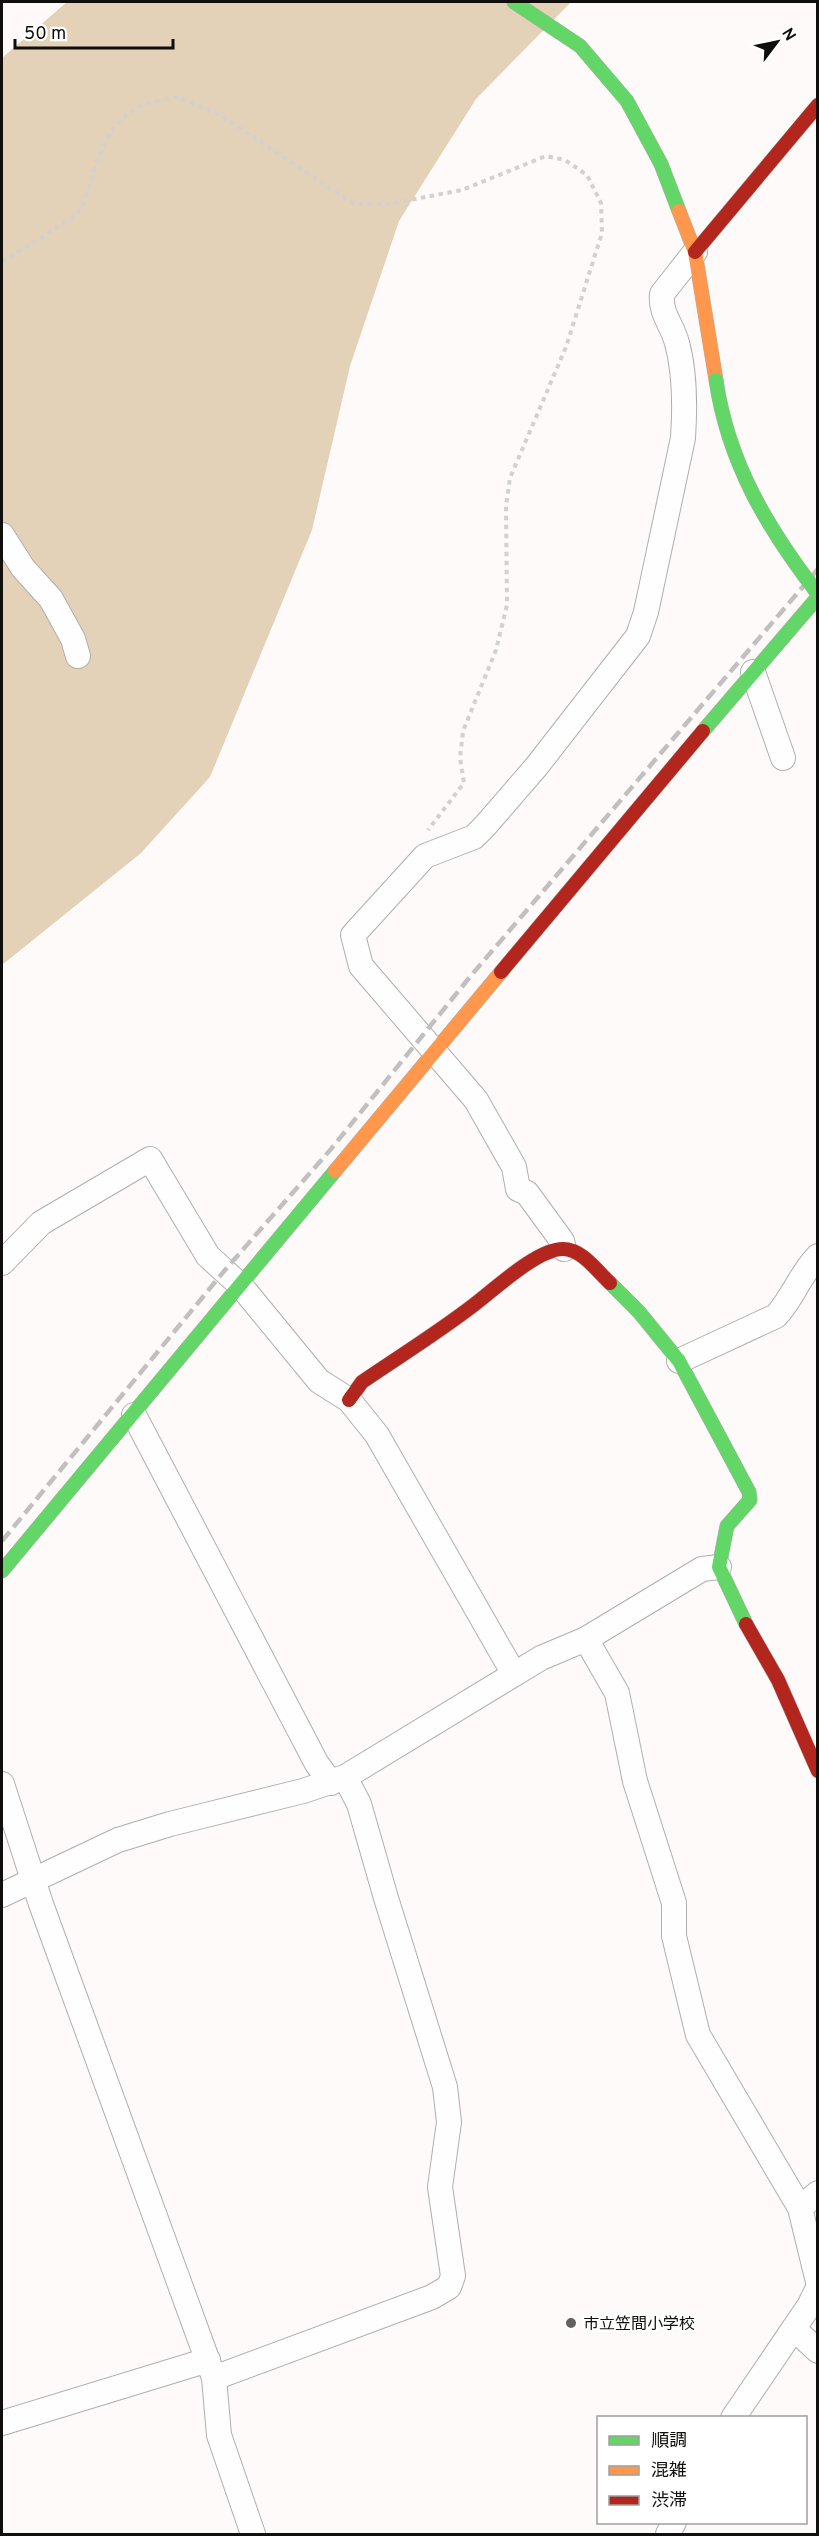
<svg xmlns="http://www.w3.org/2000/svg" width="819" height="2536" viewBox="0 0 819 2536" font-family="Overpass,'Noto Sans JP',sans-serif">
	<rect width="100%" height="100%" fill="#fdfaf9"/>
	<path fill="#e3d1b8" d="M 67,2 L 571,2 L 476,99 L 399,221 L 350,366 L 312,530 L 210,777 L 141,853 L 2,965 L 2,58 Z"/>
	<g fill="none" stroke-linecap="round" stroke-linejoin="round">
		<defs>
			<g id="street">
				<path d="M 2,535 L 23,568 L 51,599 L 73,639 L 78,656"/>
				<path d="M 753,672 L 783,758"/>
				<path d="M 564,1249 L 562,1241 L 527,1193 L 518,1189 L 514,1167 L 476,1100 L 361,966 L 353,935 L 425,856 L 474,837 L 485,826 L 536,767 L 638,636 L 646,612 L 683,438 C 685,408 685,372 677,343 C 672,324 660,314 662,294 L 695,252"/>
				<path d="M 2,1263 L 41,1223 L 150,1159 L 208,1256 L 241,1286 L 319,1381 L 349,1400 L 377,1435 L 514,1674"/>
				<path d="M 679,1361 L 776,1316 C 793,1298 800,1274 818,1256"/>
				<path d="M 134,1415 L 317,1764 L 331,1783"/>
				<path d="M 586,1639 L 617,1693 L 635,1781 L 674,1903 L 674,1936 L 698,2035 L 800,2208 L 818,2282"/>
				<path d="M 2,1784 L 41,1904 L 214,2378 L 219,2435 L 253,2534"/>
				<path d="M 2,1895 L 118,1840 L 170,1824 L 303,1791 L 345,1777 L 541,1658 L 586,1639 L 702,1569 L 719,1567"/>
				<path d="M 800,2208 L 818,2193"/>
				<path d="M 794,2329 L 818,2351"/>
				<path d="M 214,2378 L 432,2297 L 449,2287 L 453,2276 L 440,2187 L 449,2122 L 445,2087 L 386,1898 L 359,1804 L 345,1777"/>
				<path d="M 733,2418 L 809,2306 L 818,2288"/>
				<path d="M 2,2423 L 208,2360"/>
				<path d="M 668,2534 L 674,2522"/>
			</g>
			<g id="fast">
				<path d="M 514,2 L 580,46 L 627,101 L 661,164 L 679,211"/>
				<path d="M 703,731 L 818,597"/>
				<path d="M 610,1283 L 639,1312 L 679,1361 L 749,1492 L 750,1500 L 727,1526 L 719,1567 L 746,1624"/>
				<path d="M 2,1571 L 335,1171"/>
			</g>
			<g id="slow">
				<path d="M 679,211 L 695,252 L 716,380"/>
				<path d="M 335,1171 L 501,972"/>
			</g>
			<g id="jam">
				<path d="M 695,252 L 818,105"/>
				<path d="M 501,972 L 703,731"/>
				<path d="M 349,1400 L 362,1382 C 400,1356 439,1332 475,1304 C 495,1289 537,1249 563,1249 C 582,1249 597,1271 610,1283"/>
				<path d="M 746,1624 L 778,1680 L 818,1771"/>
			</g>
		</defs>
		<use href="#street" stroke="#b0aeae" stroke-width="26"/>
		<use href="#fast" stroke="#b0aeae" stroke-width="15"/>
		<use href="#slow" stroke="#b0aeae" stroke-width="15"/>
		<use href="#jam" stroke="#b0aeae" stroke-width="15"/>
		<path stroke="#d2d1d1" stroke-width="4" stroke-dasharray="4.5 4.5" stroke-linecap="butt" d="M 2,262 L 75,216 L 83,205 L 98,158 L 111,131 L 122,118 L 144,104 L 176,97 L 219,114 L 354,204 L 389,204 L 462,190 L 546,156 L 565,160 L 587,175 L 601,203 L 602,233 L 566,347 L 510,478 L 506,506 L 507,605 L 496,650 L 463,731 L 460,758 L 464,783 L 428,830"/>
		<use href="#street" stroke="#fffefe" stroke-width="24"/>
		<use href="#fast" stroke="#63d668" stroke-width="14"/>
		<use href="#slow" stroke="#ff974d" stroke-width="14"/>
		<use href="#jam" stroke="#b3261e" stroke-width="14"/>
		<path stroke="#c1bfbf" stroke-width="4.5" stroke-dasharray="12 6" stroke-linecap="butt" d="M 2,1541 L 225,1270 L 331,1149 L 469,978 L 818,569"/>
		<defs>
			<path id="fast-bridge" d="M 716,380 C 728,463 768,529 818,594"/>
		</defs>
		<use href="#fast-bridge" stroke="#b0aeae" stroke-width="15" stroke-linecap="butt"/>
		<use href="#fast-bridge" stroke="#63d668" stroke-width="14"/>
	</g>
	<circle fill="#636160" stroke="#fff" stroke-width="2" cx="571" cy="2323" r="6"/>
	<g text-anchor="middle" stroke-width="5" stroke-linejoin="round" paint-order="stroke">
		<g font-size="16" fill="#100f0e" stroke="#fff" text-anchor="start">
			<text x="583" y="2329">市立笠間小学校</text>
		</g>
	</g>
	<rect width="819" height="2536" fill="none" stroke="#100f0e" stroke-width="6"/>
	<rect x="597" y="2416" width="210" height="108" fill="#ffffff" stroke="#9f9f9f" stroke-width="1.5"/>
	<rect x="609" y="2436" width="30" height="9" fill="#63d668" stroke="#9f9f9f" stroke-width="1.5"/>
	<text x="651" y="2446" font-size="18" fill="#100f0e">順調</text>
	<rect x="609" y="2466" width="30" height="9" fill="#ff974d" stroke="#9f9f9f" stroke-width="1.5"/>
	<text x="651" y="2476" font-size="18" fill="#100f0e">混雑</text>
	<rect x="609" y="2496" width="30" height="9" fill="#b3261e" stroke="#9f9f9f" stroke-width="1.5"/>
	<text x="651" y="2506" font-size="18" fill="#100f0e">渋滞</text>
	<g transform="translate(777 42) rotate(58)" stroke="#ffffff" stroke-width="4.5" paint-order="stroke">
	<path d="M0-4.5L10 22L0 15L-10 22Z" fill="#100f0e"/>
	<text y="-9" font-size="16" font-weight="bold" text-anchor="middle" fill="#100f0e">N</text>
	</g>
	<path d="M15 39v9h158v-9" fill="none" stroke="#100f0e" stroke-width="3"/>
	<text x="24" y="39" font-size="18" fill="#100f0e" stroke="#ffffff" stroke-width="4.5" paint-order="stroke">50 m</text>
</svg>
